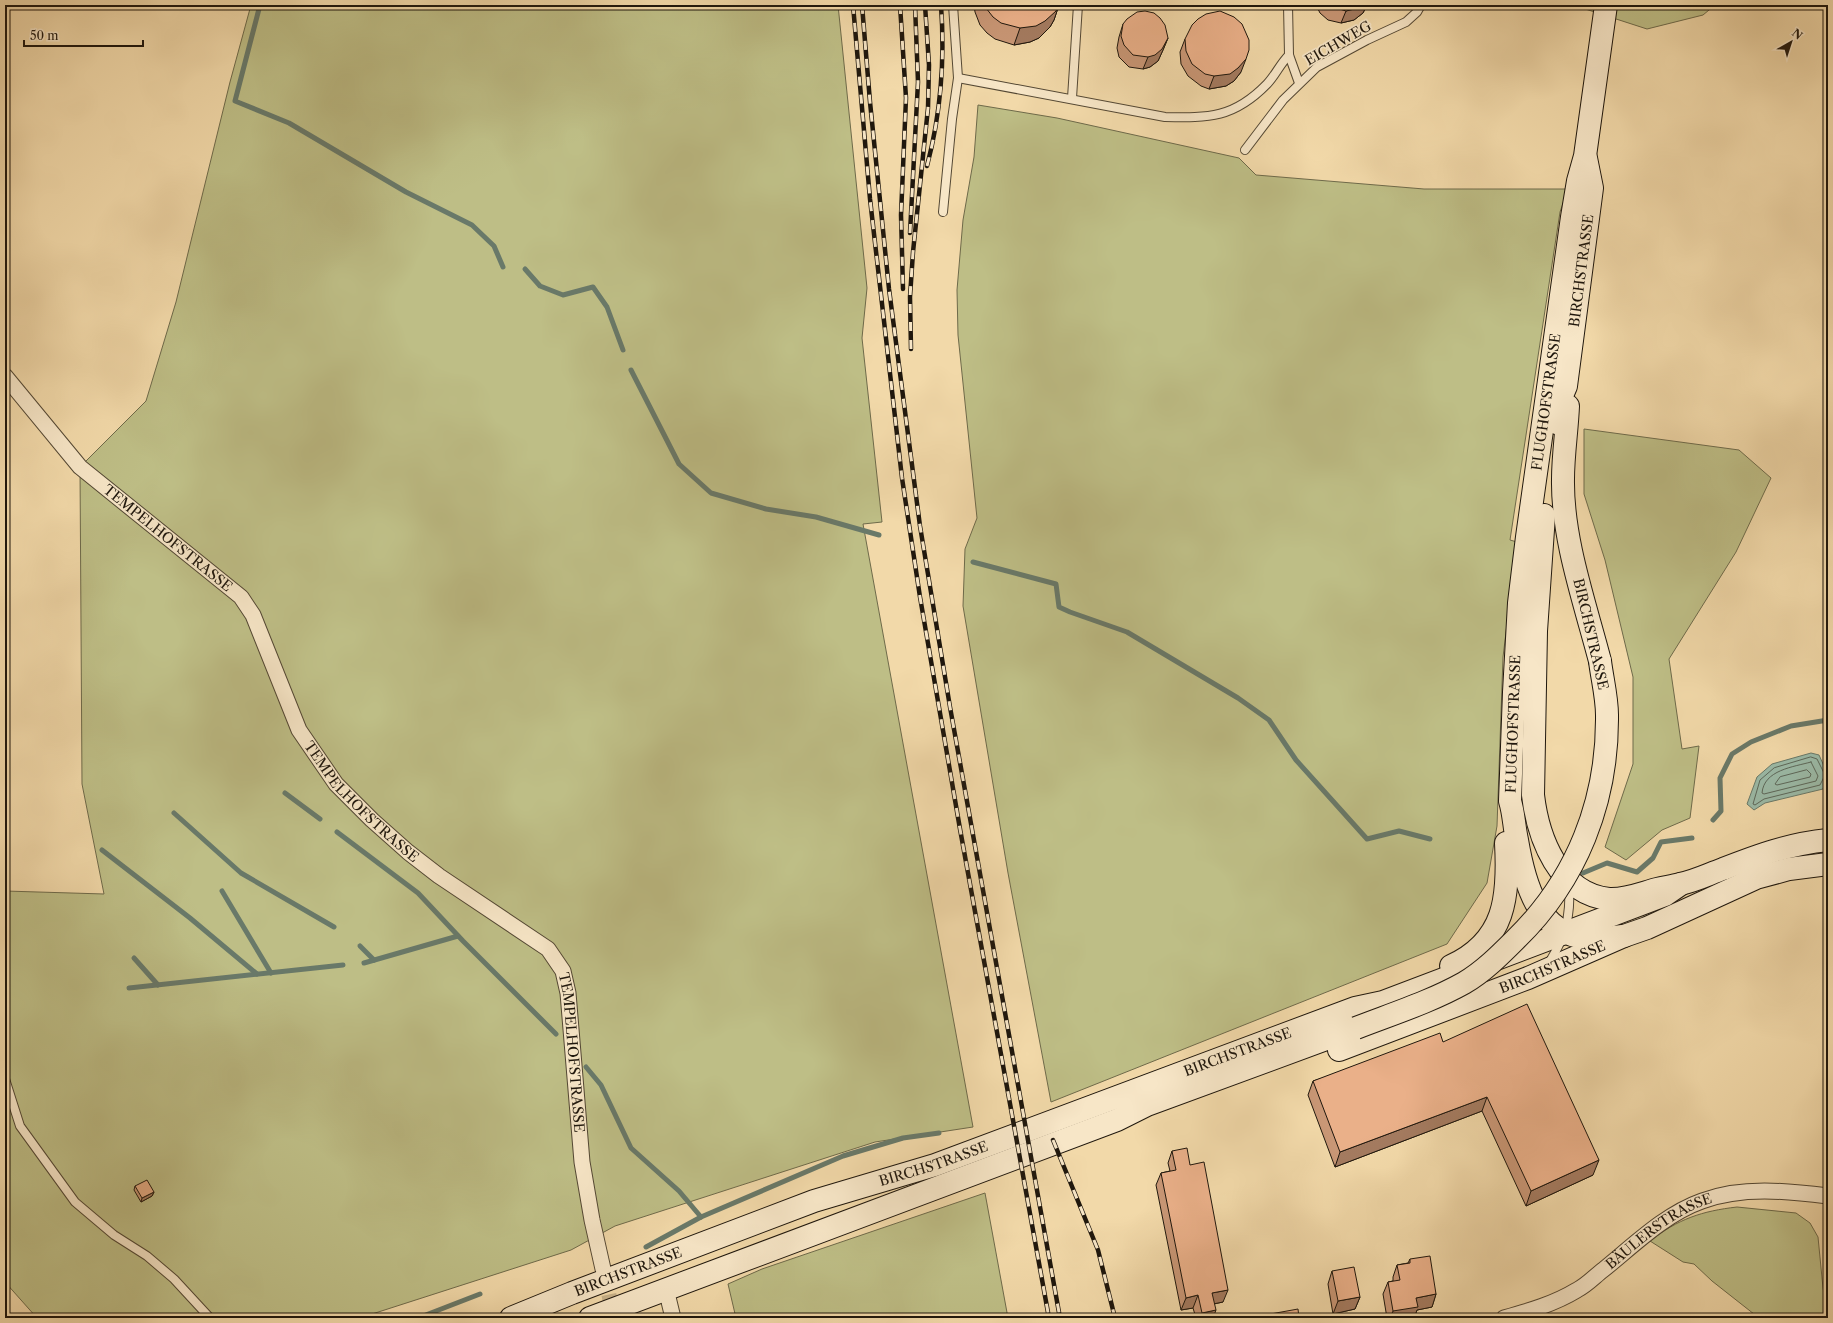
<svg xmlns="http://www.w3.org/2000/svg" width="1833" height="1323" viewBox="0 0 1833 1323" font-family="'Libre Caslon Text',serif">
	<rect width="100%" height="100%" fill="#f2d9a9"/>
	<filter id="stains"><feTurbulence type="fractalNoise" baseFrequency=".005" numOctaves="4"/><feColorMatrix values="0 0 0 0 .2 0 0 0 0 .09 0 0 0 0 .02 0 0 0 .5 -.17"/></filter>
	<radialGradient id="worn" r=".72"><stop offset=".6" stop-color="#630" stop-opacity="0"/><stop offset="1" stop-color="#630" stop-opacity=".3"/></radialGradient>
	<g fill="#bebe86" stroke="#6e6a4a">
		<path d="M 251,5 L 838,5 L 867,288 L 862,338 L 882,522 L 863,524 L 973,1127 L 875,1142 L 615,1226 L 571,1250 L 369,1315 L 368,1318 L 37,1318 L 5,1282 L 5,891 L 104,894 L 82,784 L 80,467 L 146,401 L 176,302 L 230,82 Z"/>
		<path d="M 1573,5 L 1715,5 L 1703,15 L 1647,29 Z"/>
		<path d="M 978,105 L 1057,118 L 1239,158 L 1256,175 L 1424,189 L 1568,189 L 1560,212 L 1510,540 L 1517,542 L 1503,657 L 1497,826 L 1487,883 L 1447,944 L 1051,1102 L 1008,873 L 963,606 L 965,549 L 977,518 L 958,335 L 957,290 L 963,220 L 974,157 Z"/>
		<path d="M 1584,429 L 1739,450 L 1771,478 L 1736,552 L 1669,659 L 1682,749 L 1699,746 L 1690,818 L 1662,830 L 1626,860 L 1605,847 L 1633,764 L 1633,677 L 1605,560 L 1584,494 Z"/>
		<path d="M 985,1193 L 1008,1318 L 736,1318 L 728,1284 L 762,1269 Z"/>
		<path d="M 1737,1207 L 1796,1213 L 1810,1223 L 1818,1237 L 1823,1288 L 1828,1318 L 1759,1318 L 1712,1281 L 1694,1264 L 1683,1262 L 1650,1241 C 1678,1219 1702,1211 1737,1207 Z"/>
	</g>
	<path fill="#9bbaa7" stroke="#697969" d="M 1811,753 L 1819,755 L 1828,775 L 1823,789 L 1765,803 L 1754,810 L 1747,804 L 1757,777 L 1772,764 Z"/>
	<g fill="none" stroke-linecap="round" stroke-linejoin="round">
		<g stroke="#5d685a" stroke-width="1">
			<path d="M 1811,757 L 1817,759 L 1825,775 L 1820,785 L 1764,799 L 1755,805 L 1753,804 L 1760,780 L 1774,768 Z"/>
			<path d="M 1811,762 L 1818,776 L 1816,781 L 1764,794 L 1762,793 C 1764,770 1793,767 1811,762 Z"/>
			<path d="M 1807,770 L 1811,774 L 1810,777 L 1777,785 L 1775,784 L 1780,777 Z"/>
		</g>
		<g stroke="#697969" stroke-width="5">
			<path d="M 260,5 L 235,101 L 289,123 L 406,192 L 472,225 L 494,246 L 503,267"/>
			<path d="M 525,269 L 540,286 L 563,295 L 593,287 L 607,307 L 623,350"/>
			<path d="M 631,370 L 679,464 L 711,493 L 766,509 L 816,517 L 879,535"/>
			<path d="M 973,562 L 1056,584 L 1059,607 L 1070,612 L 1127,632 L 1238,698 L 1269,720 L 1296,760 L 1367,839 L 1399,831 L 1430,839"/>
			<path d="M 285,793 L 320,819"/>
			<path d="M 174,813 L 241,873 L 334,927"/>
			<path d="M 1713,820 L 1721,811 L 1720,778 L 1732,754 L 1751,742 L 1791,726 L 1828,720"/>
			<path d="M 337,832 L 418,893 L 463,941 L 556,1034"/>
			<path d="M 102,850 L 190,918 L 257,974"/>
			<path d="M 1583,873 L 1607,863 L 1637,872 L 1653,858 L 1661,842 L 1692,838"/>
			<path d="M 222,891 L 271,973"/>
			<path d="M 360,946 L 374,960"/>
			<path d="M 134,958 L 158,985"/>
			<path d="M 364,963 L 458,936"/>
			<path d="M 129,988 L 343,965"/>
			<path d="M 586,1067 L 601,1085 L 631,1148 L 679,1191 L 701,1217"/>
			<path d="M 646,1247 L 701,1217 L 843,1156 L 903,1138 L 939,1133"/>
			<path d="M 418,1318 L 480,1294"/>
		</g>
		<path stroke="#c8b28a" stroke-width="15" stroke-dasharray="15 8" stroke-linecap="butt" d="M 604,1272 L 614,1318"/>
		<defs>
			<g id="service">
				<path d="M 1288,5 L 1289,55 L 1299,83"/>
				<path d="M 958,78 L 1165,117 C 1209,118 1234,118 1267,84 C 1275,76 1280,64 1289,55"/>
				<path d="M 1072,98 L 1078,5"/>
				<path d="M 1245,150 L 1283,100 L 1317,67 L 1367,40 L 1406,22 L 1417,12 L 1421,5"/>
				<path d="M 943,212 L 952,119 L 958,78 L 953,5"/>
				<path d="M 1549,963 C 1565,937 1571,917 1569,886"/>
				<path d="M 5,1079 L 20,1126 L 75,1202 L 114,1235 L 147,1256 L 174,1279 L 210,1318"/>
			</g>
			<g id="minor">
				<path id="s1" d="M 5,376 L 80,467 L 241,597 L 253,615 L 299,730 L 336,784 L 372,820 L 408,852 L 439,876 L 548,949 L 563,971 L 568,993 L 582,1162 L 592,1220 L 603,1269"/>
				<path d="M 666,1289 L 673,1318"/>
				<path id="s2" d="M 1504,1318 C 1529,1311 1554,1304 1577,1290 C 1587,1285 1595,1276 1603,1270 C 1634,1245 1665,1214 1702,1201 C 1742,1186 1787,1191 1828,1196"/>
			</g>
			<g id="secondary">
				<path d="M 1606,5 L 1585,156 L 1578,181 L 1572,217 L 1527,537 L 1519,603 L 1514,692 L 1510,801 C 1514,814 1514,827 1517,840 C 1524,881 1537,935 1588,938 C 1600,939 1612,937 1624,936"/>
				<path d="M 1568,406 C 1567,430 1563,455 1563,479 C 1562,539 1585,603 1600,661"/>
				<path id="s3" d="M 1556,423 L 1558,405 L 1566,386 L 1592,188 L 1586,158"/>
				<path d="M 1544,515 L 1536,631 L 1533,795 C 1538,838 1559,894 1609,899 C 1625,900 1642,893 1657,889 C 1665,887 1673,886 1680,884 C 1695,881 1709,874 1723,869 C 1759,855 1789,844 1828,840"/>
				<path d="M 1451,966 C 1506,941 1509,896 1506,843"/>
				<path id="s4" d="M 1339,1050 L 1528,978 L 1624,936 L 1647,928 L 1756,878 L 1789,869 L 1828,864"/>
				<path id="s5" d="M 511,1318 L 572,1293 L 814,1201 L 935,1165 L 1355,1008 L 1383,1002 L 1665,895 L 1681,884"/>
				<path d="M 590,1318 L 1117,1120 L 1147,1105 L 1356,1028"/>
			</g>
		</defs>
		<use href="#service" stroke="#544834" stroke-width="10"/>
		<use href="#minor" stroke="#544834" stroke-width="17"/>
		<use href="#secondary" stroke="#1f170d" stroke-width="24"/>
		<use href="#service" stroke="#f7e6c7" stroke-width="8"/>
		<use href="#minor" stroke="#f7e6c7" stroke-width="15"/>
		<use href="#secondary" stroke="#f7e6c7" stroke-width="22"/>
		<defs>
			<g id="rail">
				<path d="M 853,5 L 870,199 L 902,478 L 920,597 L 960,829 L 1049,1318"/>
				<path d="M 862,5 L 870,102 L 889,289 L 920,526 L 950,707 L 1060,1318"/>
				<path d="M 900,5 L 906,98 L 901,215 L 903,289"/>
				<path d="M 927,166 C 941,113 945,60 941,5"/>
				<path d="M 910,233 L 918,82 L 915,5"/>
				<path d="M 911,349 L 910,297 L 913,252 L 928,108 L 929,65 L 925,5"/>
				<path d="M 1053,1140 L 1098,1250 L 1115,1318"/>
			</g>
		</defs>
		<use href="#rail" stroke="#1f170d" stroke-width="4.5"/>
		<use href="#rail" stroke="#f7e6c7" stroke-width="3" stroke-dasharray="9" stroke-linecap="butt"/>
		<defs>
			<path id="secondary-bridge" d="M 1356,1028 C 1392,1014 1430,1002 1464,983 C 1483,972 1500,955 1515,940 C 1577,880 1608,801 1607,715 C 1607,697 1602,678 1600,661"/>
		</defs>
		<use href="#secondary-bridge" stroke="#1f170d" stroke-width="24" stroke-linecap="butt"/>
		<use href="#secondary-bridge" stroke="#f7e6c7" stroke-width="22"/>
	</g>
	<g fill="#c99776" stroke="#1f170d">
		<path d="M 974,5 L 1059,5 L 1054,20 L 1050,27 L 1039,38 L 1030,42 L 1014,45 L 995,39 L 987,33 L 980,25 L 975,12 Z"/>
		<path d="M 1316,5 L 1367,5 L 1363,13 L 1354,20 L 1341,23 L 1328,20 L 1320,13 Z"/>
		<path d="M 1123,24 L 1168,38 L 1163,50 L 1158,61 L 1150,67 L 1143,69 L 1129,67 L 1119,57 L 1117,48 L 1119,37 Z"/>
		<path d="M 1185,39 L 1241,72 L 1234,81 L 1226,86 L 1209,89 L 1201,86 L 1188,76 L 1181,64 L 1180,52 Z"/>
		<path d="M 1443,1042 L 1593,1175 L 1526,1206 L 1482,1111 L 1335,1167 L 1308,1095 L 1313,1081 Z"/>
		<path d="M 1172,1151 L 1190,1165 L 1223,1302 L 1214,1304 L 1213,1318 L 1196,1318 L 1193,1308 L 1181,1310 L 1156,1185 L 1161,1173 L 1170,1171 L 1168,1163 Z"/>
		<path d="M 135,1186 L 154,1192 L 152,1196 L 141,1202 L 134,1190 Z"/>
		<path d="M 1410,1259 L 1436,1294 L 1432,1307 L 1417,1310 L 1414,1318 L 1387,1318 L 1383,1294 L 1388,1282 L 1393,1281 L 1393,1277 L 1397,1265 L 1408,1263 Z"/>
		<path d="M 1332,1271 L 1360,1297 L 1355,1309 L 1333,1314 L 1328,1284 Z"/>
	</g>
	<g fill="#a47b60" stroke="#1f170d">
		<path d="M 1059,5 L 1054,20 L 1050,27 L 1039,38 L 1030,42 L 1014,45 L 1020,28 Z"/>
		<path d="M 1218,5 L 1231,5 L 1217,6 Z"/>
		<path d="M 1362,5 L 1367,5 L 1363,13 L 1354,20 L 1341,23 L 1346,11 Z"/>
		<path d="M 1168,38 L 1163,50 L 1158,61 L 1150,67 L 1143,69 L 1148,57 Z"/>
		<path d="M 1246,59 L 1241,72 L 1234,81 L 1226,86 L 1209,89 L 1214,76 Z"/>
		<path d="M 1487,1097 L 1482,1111 L 1335,1167 L 1340,1152 Z"/>
		<path d="M 1599,1160 L 1593,1175 L 1526,1206 L 1531,1191 Z"/>
		<path d="M 154,1192 L 152,1196 L 141,1202 L 142,1198 Z"/>
		<path d="M 1228,1290 L 1223,1302 L 1208,1305 L 1212,1293 Z"/>
		<path d="M 1436,1294 L 1432,1307 L 1417,1310 L 1414,1318 L 1390,1318 L 1393,1311 L 1416,1298 Z"/>
		<path d="M 1198,1295 L 1193,1308 L 1181,1310 L 1186,1298 Z"/>
		<path d="M 1360,1297 L 1355,1309 L 1333,1314 L 1338,1301 Z"/>
		<path d="M 1216,1310 L 1213,1318 L 1200,1318 L 1202,1313 Z"/>
	</g>
	<g fill="#eab089" stroke="#1f170d">
		<path d="M 985,5 L 1059,5 L 1056,11 L 1045,21 L 1036,26 L 1020,28 L 1001,23 L 993,17 L 986,8 Z"/>
		<path d="M 1330,5 L 1362,5 L 1359,8 L 1346,11 L 1333,7 Z"/>
		<path d="M 1145,11 L 1154,13 L 1160,18 L 1165,25 L 1168,38 L 1162,49 L 1155,55 L 1148,57 L 1133,55 L 1124,45 L 1121,36 L 1123,24 L 1127,19 L 1137,12 Z"/>
		<path d="M 1220,11 L 1234,17 L 1242,24 L 1249,40 L 1249,50 L 1246,59 L 1238,68 L 1230,74 L 1214,76 L 1205,74 L 1192,64 L 1186,51 L 1185,39 L 1192,25 L 1198,19 L 1206,14 Z"/>
		<path d="M 1527,1004 L 1599,1160 L 1531,1191 L 1487,1097 L 1340,1152 L 1313,1081 L 1440,1033 L 1443,1042 Z"/>
		<path d="M 1187,1148 L 1190,1165 L 1204,1162 L 1228,1290 L 1212,1293 L 1216,1310 L 1202,1313 L 1198,1295 L 1186,1298 L 1161,1173 L 1176,1170 L 1172,1151 Z"/>
		<path d="M 147,1180 L 154,1192 L 142,1198 L 135,1186 Z"/>
		<path d="M 1430,1256 L 1436,1294 L 1416,1298 L 1418,1307 L 1393,1311 L 1388,1282 L 1400,1280 L 1397,1265 L 1410,1263 L 1410,1259 Z"/>
		<path d="M 1354,1267 L 1360,1297 L 1338,1301 L 1332,1271 Z"/>
		<path d="M 1298,1309 L 1299,1318 L 1254,1318 L 1254,1317 Z"/>
	</g>
	<g text-anchor="middle" stroke-width="3.5" stroke-linejoin="round" paint-order="stroke">
		<g font-size="14" fill="#1f170d" stroke="#f7e6c7">
			<text transform="translate(1338 43) rotate(-30)" y="5">EICHWEG</text>
			<text dy="5" stroke="none"><textPath href="#s3" startOffset="155">BIRCHSTRASSE</textPath></text>
			<text transform="translate(1546 402) rotate(-82)" y="5">FLUGHOFSTRASSE</text>
			<text dy="5" stroke="none"><textPath href="#s1" startOffset="231">TEMPELHOFSTRASSE</textPath></text>
			<text transform="translate(1591 634) rotate(77)" y="5">BIRCHSTRASSE</text>
			<text transform="translate(1513 724) rotate(-88)" y="5">FLUGHOFSTRASSE</text>
			<text dy="5" stroke="none"><textPath href="#s1" startOffset="566">TEMPELHOFSTRASSE</textPath></text>
			<text dy="5" stroke="none"><textPath href="#s4" startOffset="229">BIRCHSTRASSE</textPath></text>
			<text dy="5" stroke="none"><textPath href="#s5" startOffset="774">BIRCHSTRASSE</textPath></text>
			<text dy="5" stroke="none"><textPath href="#s1" startOffset="914">TEMPELHOFSTRASSE</textPath></text>
			<text dy="5" stroke="none"><textPath href="#s5" startOffset="450">BIRCHSTRASSE</textPath></text>
			<text dy="5" stroke="none"><textPath href="#s2" startOffset="180">BÄULERSTRASSE</textPath></text>
			<text dy="5" stroke="none"><textPath href="#s5" startOffset="126">BIRCHSTRASSE</textPath></text>
		</g>
	</g>
	<rect width="1833" height="1323" fill="none" stroke="#f2d9a9" stroke-width="20"/>
	<rect x="6" y="6" width="1821" height="1311" fill="none" stroke="#1f170d" stroke-width="2"/>
	<rect x="10" y="10" width="1813" height="1303" fill="none" stroke="#1f170d"/>
	<g transform="translate(1791 42) rotate(39)" stroke="#f7e6c7" stroke-width="3" paint-order="stroke">
	<path d="M0-3L7 15L0 10L-7 15Z" fill="#1f170d"/>
	<text y="-6" font-size="11" font-weight="bold" text-anchor="middle" fill="#1f170d">N</text>
	</g>
	<path d="M24 40v6h119v-6" fill="none" stroke="#1f170d" stroke-width="2"/>
	<text x="30" y="40" font-size="12" fill="#1f170d" stroke="#f7e6c7" stroke-width="3" paint-order="stroke">50 m</text>
	<rect width="100%" height="100%" filter="url(#stains)"/>
	<rect width="100%" height="100%" fill="url(#worn)"/>
</svg>
